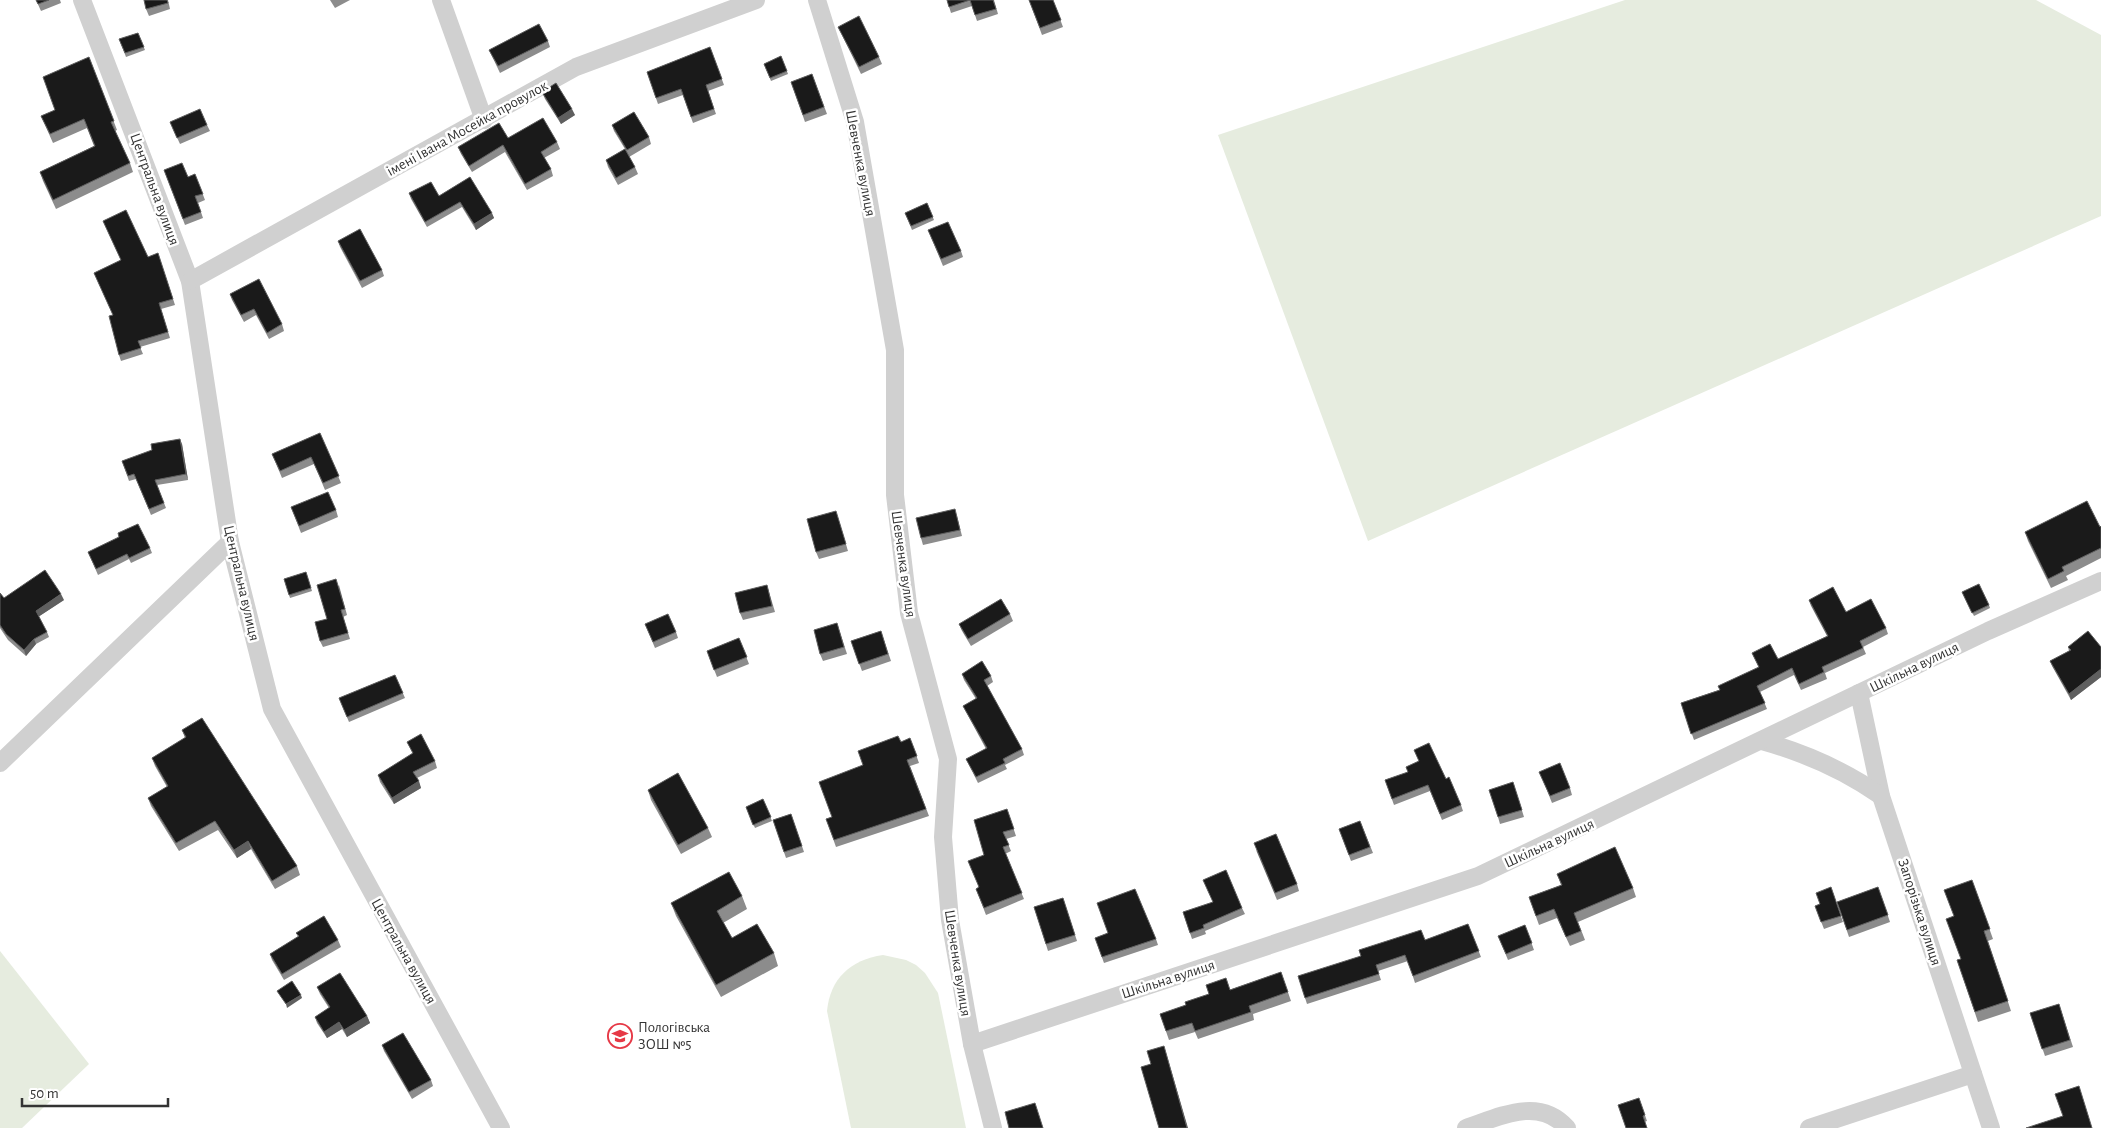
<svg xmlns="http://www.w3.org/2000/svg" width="2101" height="1128" viewBox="0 0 2101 1128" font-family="'Alegreya Sans',sans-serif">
	<rect width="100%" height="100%" fill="#fff"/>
	<g fill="#e6ecdf">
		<path d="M 1625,0 L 2036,0 L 2101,35 L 2101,216 L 1368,541 L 1218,135 Z"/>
		<path d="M 0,951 L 89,1064 L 22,1128 L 0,1128 Z"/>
		<path d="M 883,955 L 906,960 L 916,965 L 925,973 L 938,993 L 966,1128 L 851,1128 L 827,1011 C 830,979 850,960 883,955 Z"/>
	</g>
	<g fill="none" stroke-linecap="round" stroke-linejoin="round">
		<g stroke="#d0d0d0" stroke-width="18">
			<path d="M 82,0 L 190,281 L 230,542 L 272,709 L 501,1128"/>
			<path d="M 441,0 L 484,120"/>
			<path d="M 817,0 L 855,122 L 895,350 L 895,495 L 909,613 L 948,759 L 943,837 L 950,920 L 972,1044 L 993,1128"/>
			<path d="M 190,281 L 576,67 L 756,0"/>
			<path d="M 1859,693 L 1881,796 L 1991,1128"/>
			<path d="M 1762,741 C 1805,753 1844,770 1881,796"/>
			<path d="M 0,763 L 230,542"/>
			<path d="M 972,1044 L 1478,876 L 1988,631 L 2101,581"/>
			<path d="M 1466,1128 C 1499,1117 1539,1096 1567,1128"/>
			<path d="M 1809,1128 L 1973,1074"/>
		</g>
	</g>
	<g fill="#8c8c8c">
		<path d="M 36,0 L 60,0 L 61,3 L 41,11 Z"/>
		<path d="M 168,0 L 170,9 L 149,16 L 146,9 Z"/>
		<path d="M 330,0 L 350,0 L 335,8 Z"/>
		<path d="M 947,0 L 994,0 L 998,14 L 977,21 L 972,6 L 951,13 Z"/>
		<path d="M 1029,0 L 1053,0 L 1063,27 L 1042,35 Z"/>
		<path d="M 838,27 L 879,57 L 882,64 L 861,74 L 841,33 Z"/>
		<path d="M 138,33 L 145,50 L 126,57 L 119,39 Z"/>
		<path d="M 548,41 L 550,47 L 500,73 L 489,50 Z"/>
		<path d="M 710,47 L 724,85 L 708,91 L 716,114 L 693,123 L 683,95 L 658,104 L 647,72 Z"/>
		<path d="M 781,56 L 788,74 L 771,81 L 764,64 Z"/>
		<path d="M 89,57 L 117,130 L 115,131 L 130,163 L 133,172 L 56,209 L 43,181 L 40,172 L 94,146 L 87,128 L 53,143 L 41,116 L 55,110 Z"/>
		<path d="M 812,74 L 827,114 L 805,122 L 791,82 Z"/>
		<path d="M 542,92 L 575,115 L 561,124 L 545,99 Z"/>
		<path d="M 170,122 L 207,125 L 210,131 L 180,144 Z"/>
		<path d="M 612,125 L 649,137 L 651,144 L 629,157 L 635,167 L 638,174 L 618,185 L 608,167 L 606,160 L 625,149 L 614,131 Z"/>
		<path d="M 508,138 L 557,142 L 560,149 L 544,158 L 551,169 L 553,176 L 527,190 L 505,152 L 472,172 L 461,154 L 458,147 Z"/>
		<path d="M 164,170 L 188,177 L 195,174 L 205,200 L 198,203 L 203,218 L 185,225 Z"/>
		<path d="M 470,177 L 494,218 L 476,230 L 462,207 L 427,227 L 411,199 L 409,193 L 439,196 Z"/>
		<path d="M 927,203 L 934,220 L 912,230 L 905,213 Z"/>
		<path d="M 103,221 L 148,257 L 158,253 L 175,305 L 161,309 L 170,338 L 140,347 L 143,354 L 121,361 L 119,355 L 113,315 L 94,273 L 121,260 Z"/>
		<path d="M 928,230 L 961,251 L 963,257 L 943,266 Z"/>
		<path d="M 338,241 L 382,270 L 384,276 L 362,288 L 340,247 Z"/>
		<path d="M 230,294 L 282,324 L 284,331 L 269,339 L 256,315 L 244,322 L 232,300 Z"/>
		<path d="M 320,433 L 341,483 L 325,490 L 314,464 L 282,478 L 272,454 Z"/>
		<path d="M 182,444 L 188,480 L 157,485 L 166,508 L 151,515 L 136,479 L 129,481 L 122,461 Z"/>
		<path d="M 291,507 L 336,510 L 338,517 L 301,533 Z"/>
		<path d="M 957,516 L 962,536 L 923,545 L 921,538 Z"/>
		<path d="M 838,518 L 848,551 L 819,559 L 816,552 Z"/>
		<path d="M 2101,526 L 2101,558 L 2066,576 L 2068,580 L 2051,588 L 2028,541 L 2025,532 Z"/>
		<path d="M 150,548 L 152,553 L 131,563 L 129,559 L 98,575 L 88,552 Z"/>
		<path d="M 306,572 L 312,591 L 290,598 L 284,579 Z"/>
		<path d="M 339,585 L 347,615 L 343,617 L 350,639 L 323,647 L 320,641 L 327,619 Z"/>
		<path d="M 767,585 L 775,612 L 743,620 L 740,613 Z"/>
		<path d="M 1962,592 L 1989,605 L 1990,608 L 1974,616 Z"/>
		<path d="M 0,593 L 4,598 L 64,600 L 38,617 L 47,632 L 49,637 L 36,644 L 26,656 L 8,640 L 0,628 Z"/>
		<path d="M 1809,600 L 1846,612 L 1886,628 L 1888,634 L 1863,647 L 1866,654 L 1825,673 L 1827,679 L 1801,690 L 1794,675 L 1760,692 L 1767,709 L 1694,740 L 1681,703 L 1719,690 L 1759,668 L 1752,653 L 1778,659 L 1827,636 L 1811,606 Z"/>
		<path d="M 1010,614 L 1013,621 L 971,646 L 962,631 L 959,624 Z"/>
		<path d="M 837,623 L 847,654 L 823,661 L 820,654 Z"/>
		<path d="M 645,624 L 676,632 L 678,638 L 655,648 Z"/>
		<path d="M 881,631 L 891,661 L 862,671 L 851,641 Z"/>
		<path d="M 739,638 L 749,664 L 717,677 L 707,651 Z"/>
		<path d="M 2068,647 L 2101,647 L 2101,677 L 2071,700 L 2052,666 L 2050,661 L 2069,651 Z"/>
		<path d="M 962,674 L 991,676 L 993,682 L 987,686 L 1022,749 L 1024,755 L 1005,765 L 1007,769 L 978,783 L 966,759 L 986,749 L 966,712 L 963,706 L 976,699 L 964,680 Z"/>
		<path d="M 395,675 L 405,698 L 349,722 L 339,698 Z"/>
		<path d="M 182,730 L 297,866 L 300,875 L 275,889 L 251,849 L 237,858 L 218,830 L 179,851 L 151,806 L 148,798 L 167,787 L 155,766 L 152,758 L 185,738 Z"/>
		<path d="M 910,738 L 919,763 L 910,766 L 929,816 L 836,847 L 826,819 L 832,817 L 863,765 L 901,742 Z"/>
		<path d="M 407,742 L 435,761 L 437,768 L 417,778 L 421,788 L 394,804 L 380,782 L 378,775 L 413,754 Z"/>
		<path d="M 1414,750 L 1446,779 L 1461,805 L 1463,811 L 1442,820 L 1430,791 L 1394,805 L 1385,780 L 1408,772 L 1406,767 L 1419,761 Z"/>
		<path d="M 1542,778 L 1570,788 L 1572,795 L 1552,803 Z"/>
		<path d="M 1513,782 L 1524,817 L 1500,824 L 1498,817 Z"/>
		<path d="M 648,790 L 708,828 L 712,837 L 681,854 L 651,800 Z"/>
		<path d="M 763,799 L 772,821 L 755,828 L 746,807 Z"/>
		<path d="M 1007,809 L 1016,836 L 1006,839 L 1011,851 L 1005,854 L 1024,899 L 986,915 L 976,889 L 978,888 L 984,855 Z"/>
		<path d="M 791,814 L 804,852 L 786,858 L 773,820 Z"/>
		<path d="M 1360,821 L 1373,853 L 1351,861 L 1339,829 Z"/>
		<path d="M 1256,850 L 1297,884 L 1299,891 L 1277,900 Z"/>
		<path d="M 1557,874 L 1633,888 L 1636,897 L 1578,922 L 1585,940 L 1570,946 L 1557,918 L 1539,925 L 1529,897 L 1561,885 Z"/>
		<path d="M 1972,880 L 1993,939 L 1988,941 L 2011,1011 L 1978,1022 L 1957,960 L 1961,959 Z"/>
		<path d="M 1831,887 L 1843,922 L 1824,929 L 1815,906 L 1820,904 Z"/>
		<path d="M 1878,887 L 1890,922 L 1849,937 L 1837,902 Z"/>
		<path d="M 742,896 L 747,909 L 723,923 L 732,938 L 774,953 L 778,966 L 721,997 L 676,916 L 671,903 Z"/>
		<path d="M 1063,898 L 1077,941 L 1048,951 L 1034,907 Z"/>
		<path d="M 1242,908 L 1245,914 L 1205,931 L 1206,934 L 1192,939 L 1183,912 Z"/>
		<path d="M 1468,924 L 1481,957 L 1415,983 L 1408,961 L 1378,971 L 1381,980 L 1307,1004 L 1298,976 L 1425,940 Z"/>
		<path d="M 1525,925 L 1534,950 L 1508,960 L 1498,936 Z"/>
		<path d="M 296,933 L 338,940 L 341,947 L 284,980 L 272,960 L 270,954 L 298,937 Z"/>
		<path d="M 1108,933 L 1156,939 L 1158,945 L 1104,963 L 1095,938 Z"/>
		<path d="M 1281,972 L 1291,1001 L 1253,1014 L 1254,1020 L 1198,1039 L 1195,1032 L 1169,1040 L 1160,1014 Z"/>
		<path d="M 317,987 L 367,1016 L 370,1023 L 347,1037 L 342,1029 L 327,1038 L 317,1023 L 315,1017 L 329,1008 L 320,994 Z"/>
		<path d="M 2059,1004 L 2073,1047 L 2045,1056 L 2030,1013 Z"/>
		<path d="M 382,1045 L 431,1080 L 433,1086 L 412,1099 L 384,1051 Z"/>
		<path d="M 1639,1098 L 1647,1121 L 1626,1128 Z"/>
	</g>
	<g fill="#5f5f5f">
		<path d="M 572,109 L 575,115 L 561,124 L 558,118 Z"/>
		<path d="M 492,213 L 494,218 L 476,230 L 474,224 Z"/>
		<path d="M 180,439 L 182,444 L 188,480 L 186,474 Z"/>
		<path d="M 61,594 L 64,600 L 38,617 L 36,611 Z"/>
		<path d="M 34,639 L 36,644 L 26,656 L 24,650 Z"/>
		<path d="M 2101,669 L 2101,677 L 2071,700 L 2069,694 Z"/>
		<path d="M 419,781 L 421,788 L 394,804 L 392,798 Z"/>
		<path d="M 248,841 L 251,849 L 237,858 L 234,850 Z"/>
		<path d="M 301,995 L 302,998 L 287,1008 L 286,1004 Z"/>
		<path d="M 367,1016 L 370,1023 L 347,1037 L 344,1030 Z"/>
		<path d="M 339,1022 L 342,1029 L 327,1038 L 324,1032 Z"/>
		<path d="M 1164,1046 L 1167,1056 L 1188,1128 L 1187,1128 Z"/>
	</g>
	<g fill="#1a1a1a" stroke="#5f5f5f">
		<path d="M 36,0 L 49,0 L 38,4 Z"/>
		<path d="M 144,0 L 167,0 L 168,3 L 146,9 Z"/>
		<path d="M 947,0 L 993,0 L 996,9 L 975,15 L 970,0 L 949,7 Z"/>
		<path d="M 1029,0 L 1053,0 L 1061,20 L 1040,28 Z"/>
		<path d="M 859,16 L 879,57 L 859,67 L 838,27 Z"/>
		<path d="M 539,24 L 548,41 L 498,66 L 489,50 Z"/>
		<path d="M 138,33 L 144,47 L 125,53 L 119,39 Z"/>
		<path d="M 710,47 L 722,79 L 706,85 L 714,109 L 691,117 L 681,89 L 656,98 L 647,72 Z"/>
		<path d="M 781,56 L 787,71 L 770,78 L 764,64 Z"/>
		<path d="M 89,57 L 114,121 L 111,122 L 130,163 L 53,200 L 40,172 L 95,146 L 84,119 L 50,134 L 41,116 L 55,110 L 43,77 Z"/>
		<path d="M 812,74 L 824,107 L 803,115 L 791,82 Z"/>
		<path d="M 556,83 L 572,109 L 558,118 L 542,92 Z"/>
		<path d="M 200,109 L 207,125 L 177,138 L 170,122 Z"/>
		<path d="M 634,112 L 649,137 L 627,150 L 612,125 Z"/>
		<path d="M 543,118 L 557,142 L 541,152 L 551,169 L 525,184 L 503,145 L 469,166 L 458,147 L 499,123 L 508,138 Z"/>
		<path d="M 625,149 L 635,167 L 616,178 L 606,160 Z"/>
		<path d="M 182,163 L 188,177 L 195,174 L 203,194 L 195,196 L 201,212 L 183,219 L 164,170 Z"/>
		<path d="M 470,177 L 492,213 L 474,224 L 460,202 L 425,222 L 409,193 L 431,182 L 439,196 Z"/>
		<path d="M 927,203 L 933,217 L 911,226 L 905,213 Z"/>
		<path d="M 126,210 L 148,257 L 158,253 L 173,299 L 159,303 L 168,332 L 138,341 L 141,348 L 119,355 L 109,316 L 113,315 L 94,273 L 121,260 L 103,221 Z"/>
		<path d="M 948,222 L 961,251 L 941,259 L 928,230 Z"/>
		<path d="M 360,229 L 382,270 L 360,281 L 338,241 Z"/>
		<path d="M 259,279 L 282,324 L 267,333 L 254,309 L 241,315 L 230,294 Z"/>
		<path d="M 320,433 L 339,476 L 323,483 L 311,457 L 280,471 L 272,454 Z"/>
		<path d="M 180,439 L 186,474 L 155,480 L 164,503 L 149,509 L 134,474 L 128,476 L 122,461 L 152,450 L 151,444 Z"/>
		<path d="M 328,492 L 336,510 L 299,526 L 291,507 Z"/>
		<path d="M 2087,501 L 2100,527 L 2101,526 L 2101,548 L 2062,567 L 2064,571 L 2048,579 L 2025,532 Z"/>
		<path d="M 955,509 L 960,530 L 921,538 L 916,518 Z"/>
		<path d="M 836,511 L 846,544 L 816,552 L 807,519 Z"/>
		<path d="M 138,524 L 150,548 L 129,558 L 127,554 L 96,569 L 88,552 L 119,537 L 118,533 Z"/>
		<path d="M 45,570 L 61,594 L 36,611 L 47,632 L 34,639 L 24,650 L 6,634 L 0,625 L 0,593 L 4,598 Z"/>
		<path d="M 306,572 L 311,588 L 289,595 L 284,579 Z"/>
		<path d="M 336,579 L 345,609 L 341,610 L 348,633 L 320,641 L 315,622 L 327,619 L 317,585 Z"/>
		<path d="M 1979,584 L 1989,605 L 1972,613 L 1962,592 Z"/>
		<path d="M 767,585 L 772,606 L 740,613 L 735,593 Z"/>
		<path d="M 1833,587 L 1846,612 L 1871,599 L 1886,628 L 1860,641 L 1863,648 L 1822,667 L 1824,672 L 1799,684 L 1792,668 L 1757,686 L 1765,703 L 1691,734 L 1681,703 L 1720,690 L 1718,686 L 1759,667 L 1752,653 L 1770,644 L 1778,659 L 1828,636 L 1809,600 Z"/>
		<path d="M 1001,599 L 1010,614 L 968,639 L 959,624 Z"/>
		<path d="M 668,614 L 676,632 L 653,642 L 645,624 Z"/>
		<path d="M 837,623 L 844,647 L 820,654 L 814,630 Z"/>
		<path d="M 881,631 L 888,654 L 859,664 L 851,641 Z"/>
		<path d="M 2088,631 L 2101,647 L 2101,669 L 2069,694 L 2050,661 L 2071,650 L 2068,647 Z"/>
		<path d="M 739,638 L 747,657 L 714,670 L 707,651 Z"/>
		<path d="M 982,661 L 991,676 L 984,680 L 1022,749 L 1003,759 L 1005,763 L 976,777 L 966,759 L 987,748 L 963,706 L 977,698 L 962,674 Z"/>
		<path d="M 395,675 L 403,693 L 347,717 L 339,698 Z"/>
		<path d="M 202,718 L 297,866 L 272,881 L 248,841 L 234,850 L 215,821 L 176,843 L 148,798 L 168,786 L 152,758 L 186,737 L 182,730 Z"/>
		<path d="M 421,734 L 435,761 L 413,772 L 419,781 L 392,798 L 378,775 L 413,753 L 407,742 Z"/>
		<path d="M 898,736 L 901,742 L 910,738 L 917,756 L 907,760 L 926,809 L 834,840 L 826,819 L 832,817 L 819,782 L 863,765 L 858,751 Z"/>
		<path d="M 1429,743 L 1446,779 L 1449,777 L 1461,805 L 1440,814 L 1428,785 L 1392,799 L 1385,780 L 1408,772 L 1406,767 L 1419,761 L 1414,750 Z"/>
		<path d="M 1560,763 L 1570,788 L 1550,796 L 1539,772 Z"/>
		<path d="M 678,773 L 708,828 L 678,845 L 648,790 Z"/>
		<path d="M 1513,782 L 1522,810 L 1498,817 L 1489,790 Z"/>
		<path d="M 763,799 L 771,817 L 753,825 L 746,807 Z"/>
		<path d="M 1007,809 L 1014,829 L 1003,832 L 1009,845 L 1003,847 L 1022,893 L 984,908 L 976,889 L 979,887 L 968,861 L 984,855 L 974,820 Z"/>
		<path d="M 791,814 L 802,846 L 784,852 L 773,820 Z"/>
		<path d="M 1360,821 L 1370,847 L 1349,855 L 1339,829 Z"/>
		<path d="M 1276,834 L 1297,884 L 1275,893 L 1254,843 Z"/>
		<path d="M 1615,847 L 1633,888 L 1574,913 L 1581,931 L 1566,937 L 1554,909 L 1536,916 L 1529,897 L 1562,885 L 1557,874 Z"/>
		<path d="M 1226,870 L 1242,908 L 1203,925 L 1204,928 L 1190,933 L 1183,912 L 1213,902 L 1203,880 Z"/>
		<path d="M 729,872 L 742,896 L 717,911 L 732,938 L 757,924 L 774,953 L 716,985 L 671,903 Z"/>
		<path d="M 1972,880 L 1990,929 L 1984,931 L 2008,1001 L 1975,1012 L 1957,960 L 1961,959 L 1946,919 L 1954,916 L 1944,890 Z"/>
		<path d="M 1831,887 L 1841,916 L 1821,922 L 1815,906 L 1820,904 L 1816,893 Z"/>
		<path d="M 1878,887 L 1888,915 L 1847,930 L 1837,902 Z"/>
		<path d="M 1135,889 L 1156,939 L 1102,957 L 1095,938 L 1108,933 L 1097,903 Z"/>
		<path d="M 1063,898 L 1075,935 L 1046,944 L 1034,907 Z"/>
		<path d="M 324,916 L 338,940 L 282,974 L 270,954 L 299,936 L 296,933 Z"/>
		<path d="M 1468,924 L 1479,951 L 1413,976 L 1405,955 L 1376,965 L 1379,974 L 1305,998 L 1298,976 L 1361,956 L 1359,950 L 1421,930 L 1425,940 Z"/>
		<path d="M 1525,925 L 1532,943 L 1506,954 L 1498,936 Z"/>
		<path d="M 1281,972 L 1288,992 L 1249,1006 L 1251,1012 L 1195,1031 L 1192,1023 L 1166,1031 L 1160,1014 L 1186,1005 L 1185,1002 L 1209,994 L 1206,985 L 1226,978 L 1230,990 Z"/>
		<path d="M 340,973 L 367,1016 L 344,1030 L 339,1022 L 324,1032 L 315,1017 L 330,1007 L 317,987 Z"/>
		<path d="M 292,981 L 301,995 L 286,1004 L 277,991 Z"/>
		<path d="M 2059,1004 L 2070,1040 L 2042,1049 L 2030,1013 Z"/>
		<path d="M 403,1033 L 431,1080 L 409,1092 L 382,1045 Z"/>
		<path d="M 1164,1046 L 1187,1128 L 1159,1128 L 1141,1067 L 1151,1064 L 1147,1051 Z"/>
		<path d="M 2079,1086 L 2092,1128 L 2026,1128 L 2063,1116 L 2055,1094 Z"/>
		<path d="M 1639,1098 L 1645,1115 L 1643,1116 L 1647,1128 L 1626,1128 L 1618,1105 Z"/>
		<path d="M 1035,1103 L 1043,1128 L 1009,1128 L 1005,1112 Z"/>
	</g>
	<defs>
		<symbol id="school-ring" viewBox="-11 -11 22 22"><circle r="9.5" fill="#fff" stroke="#e63946" stroke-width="1.5"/><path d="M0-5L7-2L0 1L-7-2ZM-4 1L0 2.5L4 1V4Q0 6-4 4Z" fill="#e63946"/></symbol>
	</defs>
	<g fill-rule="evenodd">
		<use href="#school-ring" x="606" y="1022" width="28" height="28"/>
	</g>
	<g text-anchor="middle" stroke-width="5" stroke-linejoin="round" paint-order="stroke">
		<g font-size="15" fill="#333" stroke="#fff">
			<text transform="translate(467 128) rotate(-29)" y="5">імені Івана Мосейка провулок</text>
			<text transform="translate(861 163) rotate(79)" y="5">Шевченка вулиця</text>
			<text transform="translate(155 189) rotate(70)" y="5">Центральна вулиця</text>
			<text transform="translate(904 564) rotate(82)" y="5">Шевченка вулиця</text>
			<text transform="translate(242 583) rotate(77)" y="5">Центральна вулиця</text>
			<text transform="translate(1914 667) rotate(-26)" y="5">Шкільна вулиця</text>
			<text transform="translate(1549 843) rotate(-25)" y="5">Шкільна вулиця</text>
			<text transform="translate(1920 912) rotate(72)" y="5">Запорізька вулиця</text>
			<text transform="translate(404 951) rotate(61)" y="5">Центральна вулиця</text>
			<text transform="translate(958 963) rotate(81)" y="5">Шевченка вулиця</text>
			<text transform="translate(1168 979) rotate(-18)" y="5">Шкільна вулиця</text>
		</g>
		<g font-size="15" fill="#333" stroke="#fff" text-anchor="start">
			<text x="638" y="1032">Пологівська<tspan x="638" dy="17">ЗОШ №5</tspan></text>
		</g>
	</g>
	<path d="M22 1098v8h146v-8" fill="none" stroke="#333333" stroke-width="2.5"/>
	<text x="30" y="1098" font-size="15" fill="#333333" stroke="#ffffff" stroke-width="4" paint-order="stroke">50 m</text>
</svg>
